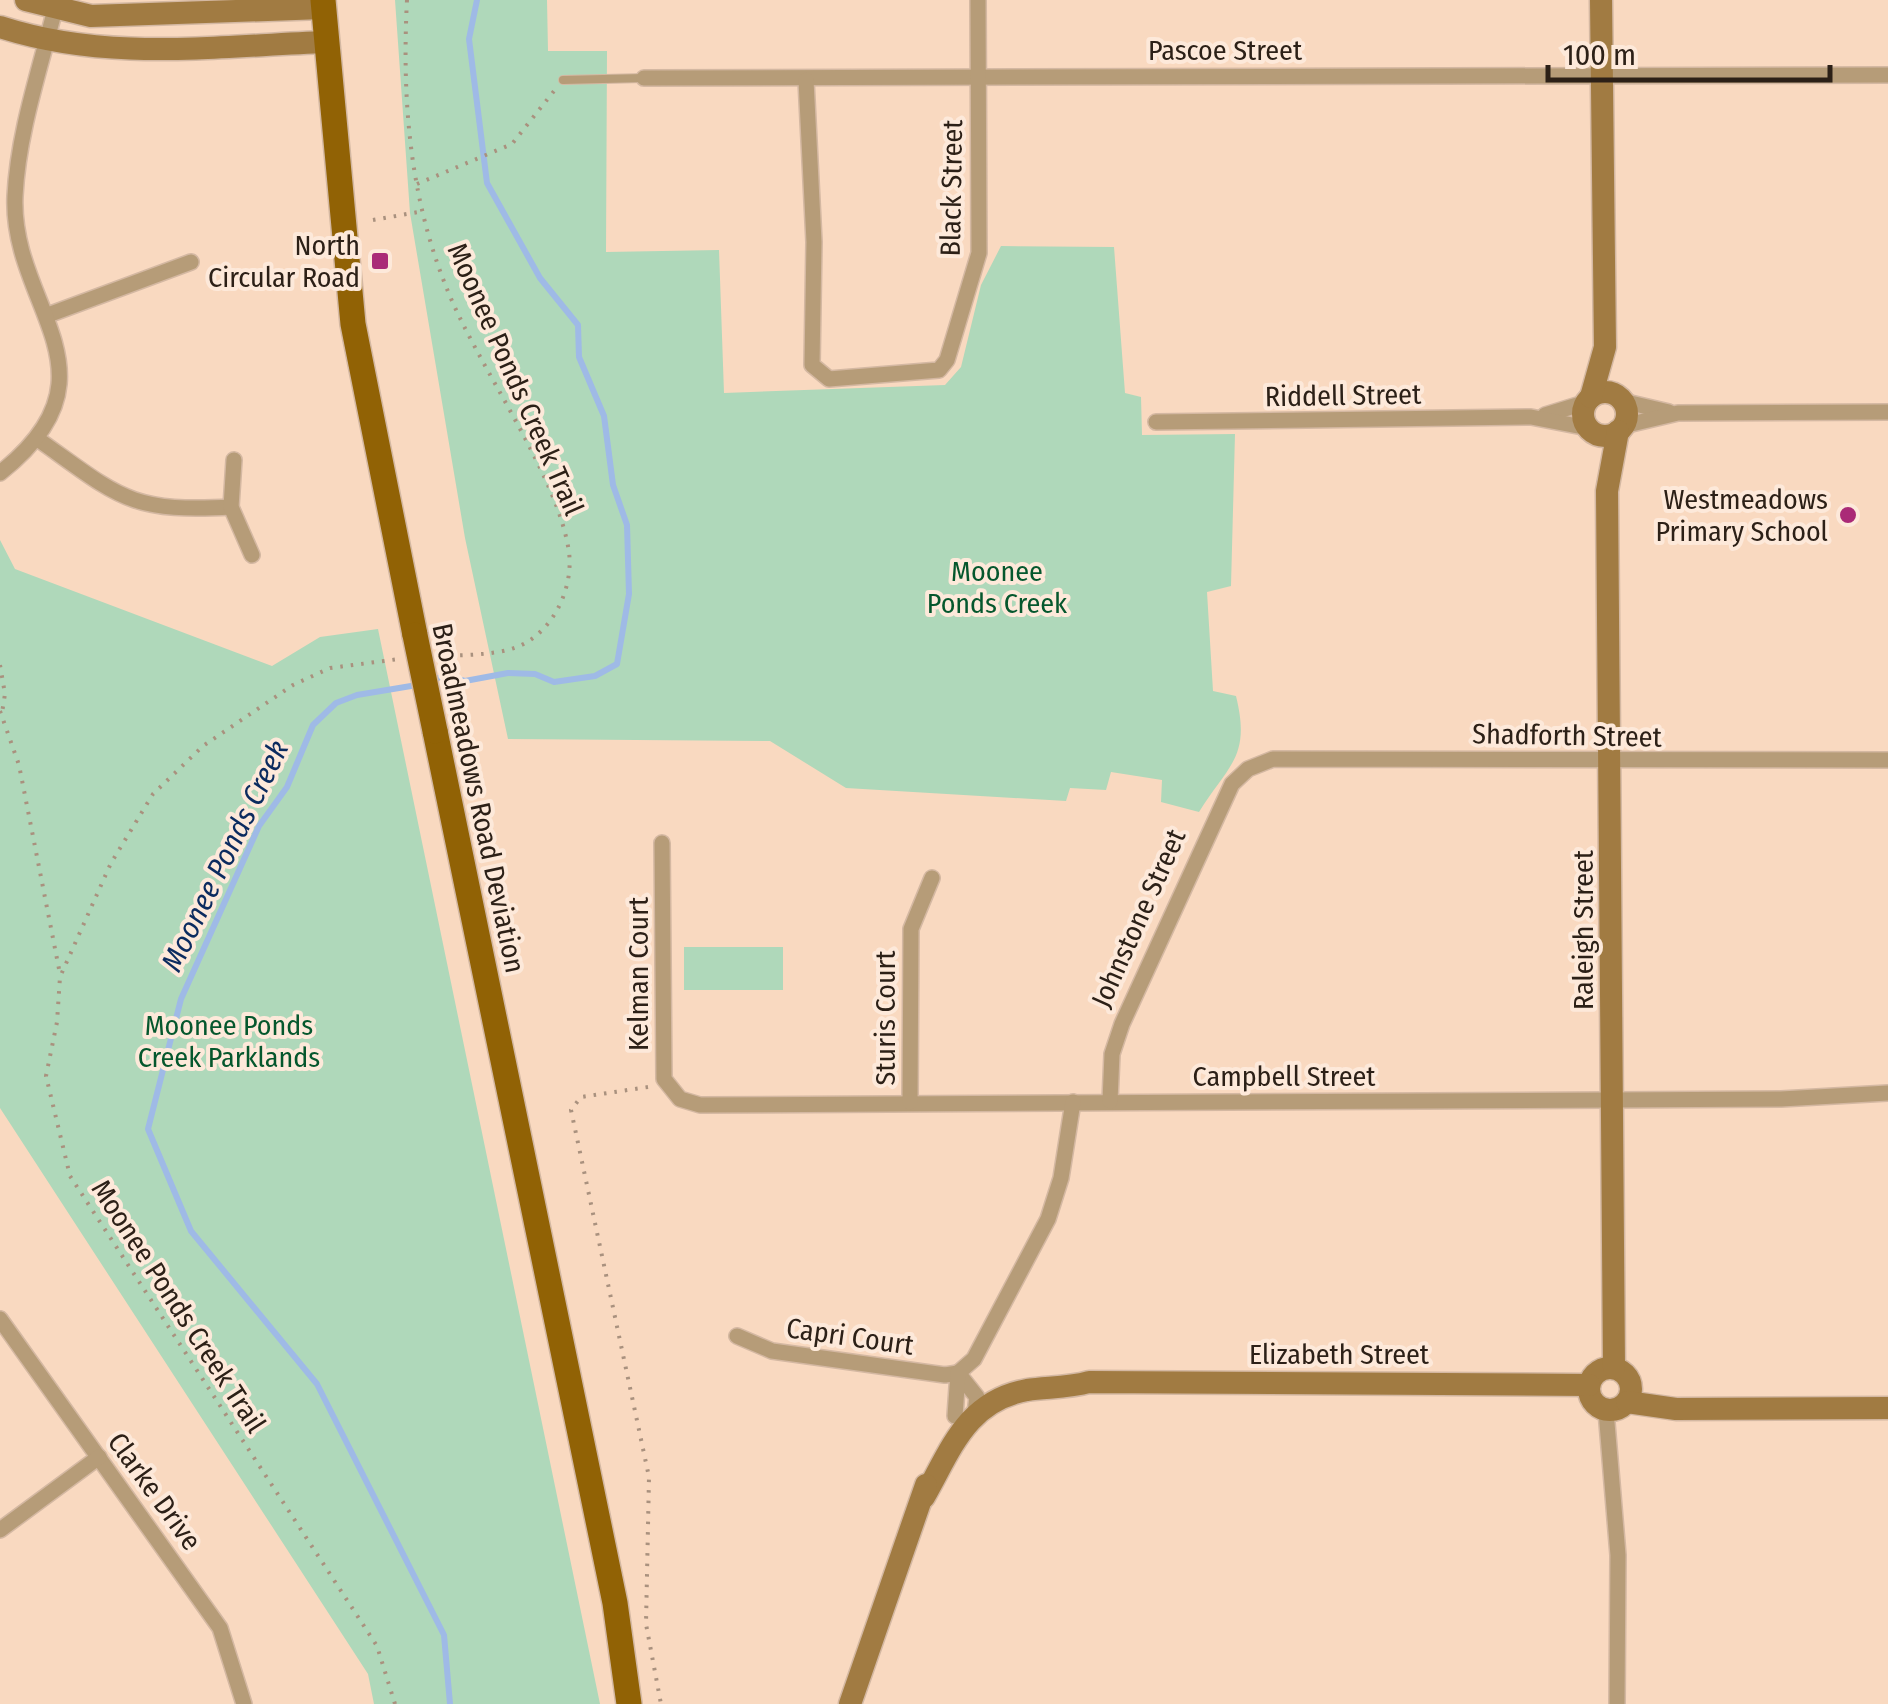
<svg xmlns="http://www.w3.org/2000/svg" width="1888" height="1704" viewBox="0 0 1888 1704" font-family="'Fira Sans Condensed',sans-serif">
	<rect width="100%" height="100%" fill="#f9d9c0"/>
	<g fill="#afd8ba">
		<path d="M 395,0 L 547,0 L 548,51 L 607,51 L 606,252 L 719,250 L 724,393 L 945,385 L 961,367 L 981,285 L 1001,246 L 1114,247 L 1125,393 L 1141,397 L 1142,435 L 1235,434 L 1231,586 L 1207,592 L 1213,691 L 1236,696 C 1251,757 1229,764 1199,812 L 1161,802 L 1162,780 L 1111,772 L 1106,790 L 1070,788 L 1066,801 L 846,788 L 770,741 L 508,739 L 465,538 L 410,213 Z"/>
		<path d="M 0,540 L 15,569 L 272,666 L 320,637 L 378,629 L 600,1704 L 374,1704 L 368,1674 L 0,1108 Z"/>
		<rect x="684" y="947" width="99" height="43"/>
	</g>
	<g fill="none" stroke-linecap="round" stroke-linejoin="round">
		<g stroke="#9fbae6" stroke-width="6">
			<path d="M 429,681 L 447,675 L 465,681 L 508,673 L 535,674 L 554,682 L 595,676 L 617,664 L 629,594 L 627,525 L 613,485 L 604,416 L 579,357 L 578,325 L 540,278 L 487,183 L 469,39 L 477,0"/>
			<path d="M 417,685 L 357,695 L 336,703 L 313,725 L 287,787 L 259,826 L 181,999 L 148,1129 L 191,1231 L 317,1384 L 444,1635 L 450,1704"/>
		</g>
		<defs>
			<path id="lane" d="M 563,80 L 644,78"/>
			<g id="street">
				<path d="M 644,78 L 1888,75"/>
				<path d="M 806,80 L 814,242 L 812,365 L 829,379 L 939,370 L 947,360 L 979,253 L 978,0"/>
				<path d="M 48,315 L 191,262"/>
				<path d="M 1622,401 L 1669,412"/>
				<path d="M 1545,415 L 1587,402"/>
				<path d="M 1156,422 L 1531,417 L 1588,428"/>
				<path d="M 1623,426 L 1678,413 L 1888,412"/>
				<path d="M 39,440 C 118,496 129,513 231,507"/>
				<path d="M 234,460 L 231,507 L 252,555"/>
				<path d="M 0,473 C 127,373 10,307 15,196 C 18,133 40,69 55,9"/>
				<path d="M 662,843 L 664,1079 L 680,1099 L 700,1105 L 1781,1099 L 1888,1093"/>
				<path d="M 1110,1101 L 1112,1054 L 1122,1024 L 1232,784 L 1248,769 L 1273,759 L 1888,760"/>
				<path d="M 910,1102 L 911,929 L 932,878"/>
				<path d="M 0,1319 L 220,1628 L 244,1704"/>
				<path d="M 737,1336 L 772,1351 L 945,1375 L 958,1373"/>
				<path d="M 958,1373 L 977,1397 L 975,1414"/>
				<path d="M 1606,1411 L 1618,1555 L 1617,1704"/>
				<path d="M 955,1416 L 958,1373 L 974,1359 L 1048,1219 L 1061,1178 L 1073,1102"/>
				<path d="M 0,1530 L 99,1457"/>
			</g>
			<g id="secondary">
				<path d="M 26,0 L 91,16 L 323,8"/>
				<path d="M 0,27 C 108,62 215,46 326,42"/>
				<circle cx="1605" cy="414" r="22"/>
				<path d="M 1591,397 L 1605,347 L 1601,0"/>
				<circle cx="1610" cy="1389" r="21"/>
				<path d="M 1614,1368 L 1607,491 L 1618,431"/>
				<path d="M 1627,1402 L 1676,1409 L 1888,1408"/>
				<path d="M 924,1497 C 951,1450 966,1401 1027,1390 C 1048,1387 1068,1388 1089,1382 L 1589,1385"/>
				<path d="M 850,1704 L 926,1485"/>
			</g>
			<g id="primary">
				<path d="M 323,0 L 353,324 L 415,635"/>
				<path d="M 435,731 L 615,1603 L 629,1704"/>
			</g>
		</defs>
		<use href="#lane" stroke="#d4b8a2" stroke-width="10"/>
		<use href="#street" stroke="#d4b8a2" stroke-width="18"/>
		<use href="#secondary" stroke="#d4b8a2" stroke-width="25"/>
		<use href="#primary" stroke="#d4b8a2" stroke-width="28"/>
		<g stroke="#a9917e" stroke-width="4" stroke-dasharray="2.5 8" stroke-linecap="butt">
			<path d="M 407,0 C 402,96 409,193 445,284 C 476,365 557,471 569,552 C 574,591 550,638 511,649 C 490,655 466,655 443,656"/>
			<path d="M 417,184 L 512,144 L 554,91"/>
			<path d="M 373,220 L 424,211"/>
			<path d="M 0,665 L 5,694 L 2,713"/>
			<path d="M 0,711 L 19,765 L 60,974"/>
			<path d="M 648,1087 L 581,1097 L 571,1110 L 649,1477 L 646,1624 L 661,1704"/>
			<path d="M 395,1704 L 377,1646 L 70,1176 L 46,1076 L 57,1022 L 60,977 L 111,863 L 153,794 L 203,746 L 293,685 L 330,668 L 399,659"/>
		</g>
		<use href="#lane" stroke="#b69c78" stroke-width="8"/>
		<use href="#street" stroke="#b69c78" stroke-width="15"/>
		<use href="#secondary" stroke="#a17b42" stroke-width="22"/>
		<use href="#primary" stroke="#916205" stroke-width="25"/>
		<defs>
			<path id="primary-bridge" d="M 415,635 L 435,731"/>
		</defs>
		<use href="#primary-bridge" stroke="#d4b8a2" stroke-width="28" stroke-linecap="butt"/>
		<use href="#primary-bridge" stroke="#916205" stroke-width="25"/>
	</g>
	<g fill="#aa2a77" stroke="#fde9da" stroke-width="4">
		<rect x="370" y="251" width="20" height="20" rx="5"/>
		<circle cx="1848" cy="515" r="10"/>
	</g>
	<g text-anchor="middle" stroke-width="8" stroke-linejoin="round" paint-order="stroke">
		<g font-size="28" fill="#2c2017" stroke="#fde9da">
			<text x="1225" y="60">Pascoe Street</text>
			<text transform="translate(951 188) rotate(-89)" y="10">Black Street</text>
			<text transform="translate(516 379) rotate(66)" y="10">Moonee Ponds Creek Trail</text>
			<text transform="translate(1343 395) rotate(-1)" y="10">Riddell Street</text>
			<text transform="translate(1567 735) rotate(1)" y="10">Shadforth Street</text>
			<text transform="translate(479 798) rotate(78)" y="10">Broadmeadows Road Deviation</text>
			<text transform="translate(1138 918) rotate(-66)" y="10">Johnstone Street</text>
			<text transform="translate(1583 930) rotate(-90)" y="10">Raleigh Street</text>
			<text transform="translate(638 974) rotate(-90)" y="10">Kelman Court</text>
			<text transform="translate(885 1018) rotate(-90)" y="10">Sturis Court</text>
			<text x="1284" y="1086">Campbell Street</text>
			<text transform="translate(179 1306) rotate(57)" y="10">Moonee Ponds Creek Trail</text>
			<text transform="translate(850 1336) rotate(8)" y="10">Capri Court</text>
			<text x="1339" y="1364">Elizabeth Street</text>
			<text transform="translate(155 1491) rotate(54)" y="10">Clarke Drive</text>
		</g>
		<g font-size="28" fill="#2c2017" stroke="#fde9da" text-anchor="end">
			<text x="360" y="255">North<tspan x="360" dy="32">Circular Road</tspan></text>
			<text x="1828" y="509">Westmeadows<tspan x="1828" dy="32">Primary School</tspan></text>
		</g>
		<g font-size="28" fill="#05572d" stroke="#fde9da">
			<text x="997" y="581">Moonee<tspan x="997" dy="32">Ponds Creek</tspan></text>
			<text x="229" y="1035">Moonee Ponds<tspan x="229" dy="32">Creek Parklands</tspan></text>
		</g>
		<g font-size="30" font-style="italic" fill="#0b2b5f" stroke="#fde9da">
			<text transform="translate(225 856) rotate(-64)" y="10">Moonee Ponds Creek</text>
		</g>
	</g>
	<path d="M1548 65v15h282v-15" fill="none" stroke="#2c2017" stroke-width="5"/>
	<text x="1563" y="65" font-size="30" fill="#2c2017" stroke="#fde9da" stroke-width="8" paint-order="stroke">100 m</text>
</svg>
